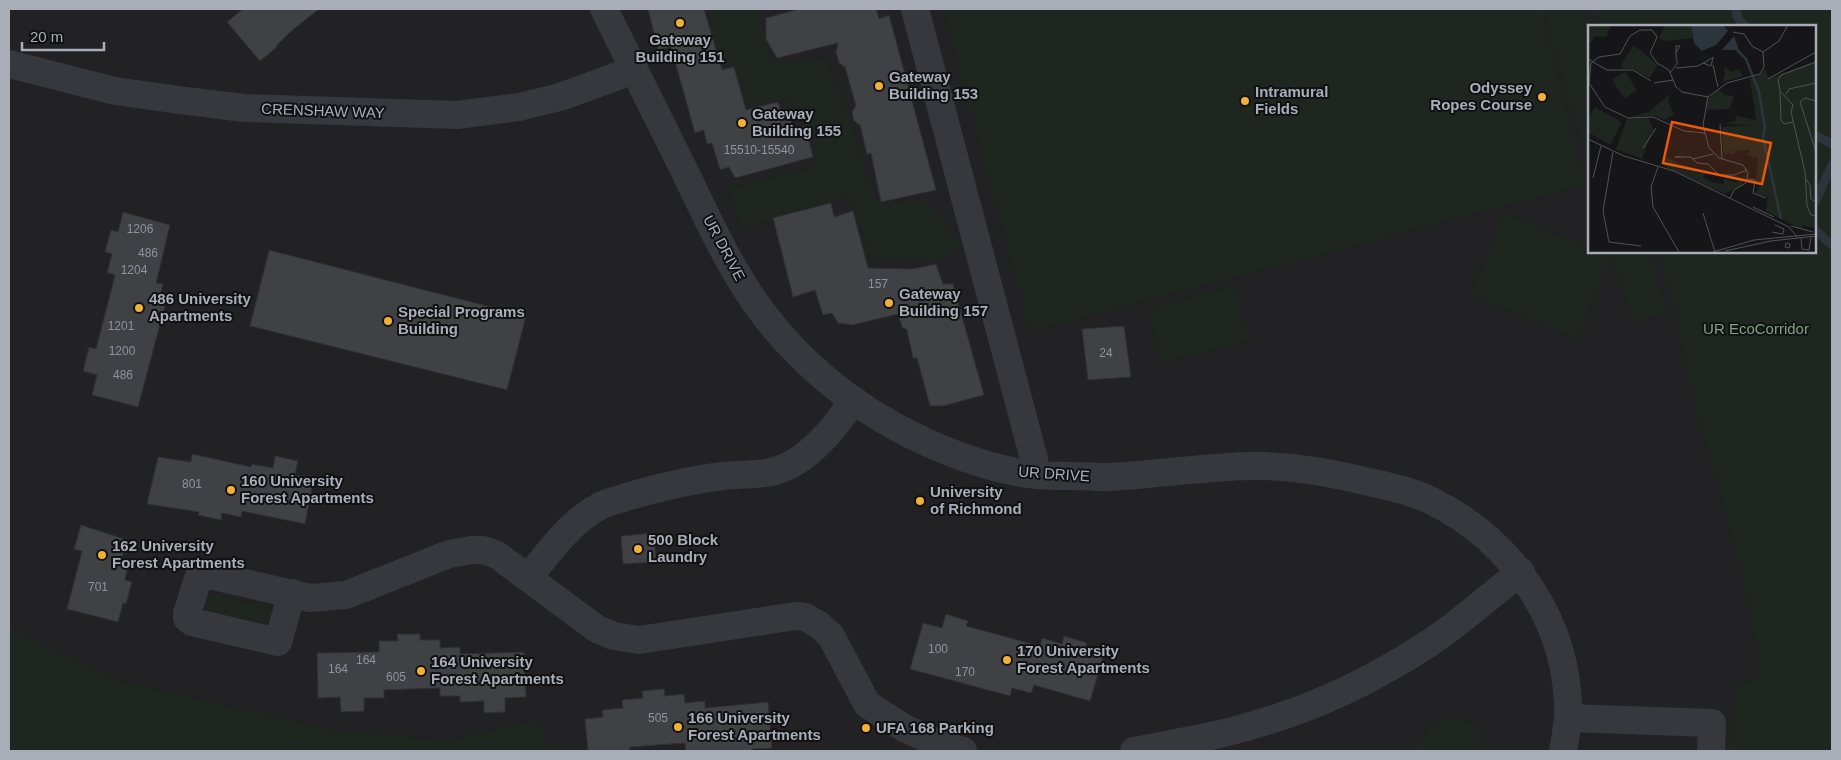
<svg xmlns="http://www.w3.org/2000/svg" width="1841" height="760" viewBox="0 0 1841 760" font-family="Helvetica,sans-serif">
	<rect width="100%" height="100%" fill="#161618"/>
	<path fill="#222225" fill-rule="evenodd" d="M 9,9 L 1832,9 L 1832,751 L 9,751 ZM 1590,26 L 1815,26 L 1815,251 L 1590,251 Z"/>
	<g fill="#1e261f">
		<path d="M 712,9 L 765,9 L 759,10 L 771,64 L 826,58 L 850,122 L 876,201 L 928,202 L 963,247 L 940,261 L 874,259 L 848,195 L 741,229 L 727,188 L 816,167 L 817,142 L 788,99 L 748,105 L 737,65 L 704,55 L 709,13 Z"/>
		<path d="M 943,9 L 1540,9 L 1586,185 L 1030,332 Z"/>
		<path d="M 1543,9 L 1583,9 L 1590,32 L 1590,172 Z"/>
		<path d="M 1596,9 L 1832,9 L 1832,751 L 1731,751 L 1735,687 L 1760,676 L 1749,599 L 1698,414 L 1659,251 L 1815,251 L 1815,26 L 1601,26 Z"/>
		<path d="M 1503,212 L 1590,248 L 1590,251 L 1597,251 L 1611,257 L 1578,341 L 1470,294 L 1498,227 Z"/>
		<path d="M 1612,251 L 1650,251 L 1668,314 L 1633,323 Z"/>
		<path d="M 1234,285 L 1250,341 L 1162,363 L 1148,309 Z"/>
		<path d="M 215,594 L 268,607 L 272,610 L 272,617 L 268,623 L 260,624 L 212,612 L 209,608 L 208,602 Z"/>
		<path d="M 9,627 L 115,679 L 335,731 L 446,740 L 537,719 L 554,751 L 9,751 Z"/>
		<path d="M 1456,716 L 1480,727 L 1488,751 L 1419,751 L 1427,726 Z"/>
	</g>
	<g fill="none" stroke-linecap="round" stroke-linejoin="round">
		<g stroke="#2c353c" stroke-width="9">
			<path d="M 1736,9 C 1736,17 1739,21 1745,26"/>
			<path d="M 1815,135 L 1832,144"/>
			<path d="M 1815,202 L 1832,165"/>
			<path d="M 1815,230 L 1832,245"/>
		</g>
	</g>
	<g fill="#404145" stroke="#303034">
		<path d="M 243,9 L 319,9 L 290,32 L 276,46 L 277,47 L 260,61 L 227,22 Z"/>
		<path d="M 648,9 L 704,9 L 722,70 L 734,67 L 746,110 L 778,102 L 784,121 L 790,119 L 793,128 L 805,126 L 813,157 L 735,178 L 729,167 L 720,170 L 712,143 L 707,144 L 704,130 L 695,133 L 671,47 L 658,50 Z"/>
		<path d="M 800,9 L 876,9 L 879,19 L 889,15 L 936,190 L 881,202 L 871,153 L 867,154 L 860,125 L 854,121 L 852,112 L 856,106 L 845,67 L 839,63 L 836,52 L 838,43 L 777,58 L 766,39 L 766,18 Z"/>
		<path d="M 831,203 L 834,217 L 853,211 L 868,268 L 912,269 L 936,264 L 943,284 L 953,284 L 984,395 L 943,406 L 930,406 L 917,358 L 913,358 L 907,330 L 902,327 L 898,314 L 852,325 L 838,323 L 832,313 L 823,315 L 815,290 L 793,297 L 773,218 Z"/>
		<path d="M 123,212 L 170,225 L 156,283 L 163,284 L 158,304 L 165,306 L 138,407 L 92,395 L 97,375 L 83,371 L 89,347 L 96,349 L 115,275 L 107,273 L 112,254 L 105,252 L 111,230 L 118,232 Z"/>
		<path d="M 269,250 L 526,316 L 507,390 L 250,326 Z"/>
		<path d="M 1124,326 L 1131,377 L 1088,380 L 1082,329 Z"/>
		<path d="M 192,454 L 251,467 L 252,464 L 273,468 L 275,456 L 298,461 L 295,475 L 314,478 L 305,524 L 242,511 L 241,517 L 222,513 L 221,520 L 198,515 L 199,512 L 147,504 L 158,457 L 191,462 Z"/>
		<path d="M 81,525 L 127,540 L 122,559 L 129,561 L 125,580 L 132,582 L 126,604 L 123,603 L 118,622 L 67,609 L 82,551 L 74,549 Z"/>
		<path d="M 654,533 L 656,562 L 623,564 L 621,536 Z"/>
		<path d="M 946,614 L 968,621 L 966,626 L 1040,646 L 1042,638 L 1062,644 L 1064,636 L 1087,643 L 1085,649 L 1104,654 L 1090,701 L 1034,685 L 1031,693 L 1012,688 L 1010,696 L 910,669 L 923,623 L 942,628 Z"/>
		<path d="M 397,634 L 420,634 L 420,640 L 440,640 L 440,648 L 460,647 L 460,654 L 524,652 L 526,697 L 505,698 L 505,712 L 484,713 L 484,701 L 460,702 L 460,696 L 440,696 L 440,688 L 384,690 L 384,698 L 364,698 L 364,711 L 341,712 L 340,697 L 318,698 L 317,653 L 379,652 L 379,641 L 398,641 Z"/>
		<path d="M 664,689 L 665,696 L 684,694 L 685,703 L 705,701 L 705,708 L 768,702 L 772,748 L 752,749 L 752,751 L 686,751 L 685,743 L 630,747 L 630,751 L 588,751 L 585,719 L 603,717 L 602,710 L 623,708 L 622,700 L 643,698 L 642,691 Z"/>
	</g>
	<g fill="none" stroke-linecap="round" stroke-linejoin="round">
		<g stroke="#37383d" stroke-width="28">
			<path d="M 604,9 C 632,65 659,120 687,176 C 703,209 718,243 737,274 C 774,338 829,390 894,426 C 936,449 989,470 1037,475 C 1048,476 1060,476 1071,476 C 1083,476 1095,477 1106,477 C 1159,475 1211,465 1264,466 C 1301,467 1337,474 1373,483 C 1393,487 1414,492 1432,501 C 1514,542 1570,624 1568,717 C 1567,728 1565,740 1563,751"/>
			<path d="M 915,9 L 1034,459"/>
			<path d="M 9,64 L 115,91 L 179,100 L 244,108 L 457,115 L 519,107 L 560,97 L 634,70"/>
			<path d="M 528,578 C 550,551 570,522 600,506 C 608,502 618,500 626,497 C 657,488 690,480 723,476 C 752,473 773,478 800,459 C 822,444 838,422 854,400"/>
			<path d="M 292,593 L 278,642 L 192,622 L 187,618 L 187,613 L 200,573 L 310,598 L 346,595 L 449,554 L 472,550 L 483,550 L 497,555 L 597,629 L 614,636 L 639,640 L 796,616 L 805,617 L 819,625 L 831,636 L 867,704 L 904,728 L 940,744 L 963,751"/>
			<path d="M 1568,718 L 1712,723 L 1711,751"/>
			<path d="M 1134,751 C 1176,743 1219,736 1260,723 C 1319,706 1376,678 1428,644 C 1459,624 1490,595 1521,572"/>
		</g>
	</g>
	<g fill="#f2b134" stroke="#111113" stroke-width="2">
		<circle cx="680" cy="23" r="5"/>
		<circle cx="879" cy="86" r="5"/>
		<circle cx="1542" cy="97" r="5"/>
		<circle cx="1245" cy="101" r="5"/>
		<circle cx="742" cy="123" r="5"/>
		<circle cx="889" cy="303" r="5"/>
		<circle cx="139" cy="308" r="5"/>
		<circle cx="388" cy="321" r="5"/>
		<circle cx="231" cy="490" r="5"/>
		<circle cx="920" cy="501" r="5"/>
		<circle cx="638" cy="549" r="5"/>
		<circle cx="102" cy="555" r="5"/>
		<circle cx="1007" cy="660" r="5"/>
		<circle cx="421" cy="671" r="5"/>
		<circle cx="678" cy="727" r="5"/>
		<circle cx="866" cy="728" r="5"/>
	</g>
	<g text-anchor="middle" stroke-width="4" stroke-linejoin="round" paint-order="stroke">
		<g font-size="12" fill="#8e929b">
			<text x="759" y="154">15510-15540</text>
			<text x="140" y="233">1206</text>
			<text x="148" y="257">486</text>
			<text x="134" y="274">1204</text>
			<text x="878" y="288">157</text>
			<text x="121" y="330">1201</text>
			<text x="122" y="355">1200</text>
			<text x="1106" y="357">24</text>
			<text x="123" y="379">486</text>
			<text x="192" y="488">801</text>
			<text x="98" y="591">701</text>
			<text x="938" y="653">100</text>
			<text x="366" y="664">164</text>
			<text x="338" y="673">164</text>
			<text x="965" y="676">170</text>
			<text x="396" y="681">605</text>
			<text x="658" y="722">505</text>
		</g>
		<g font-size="15" font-weight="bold" fill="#a8adb8" stroke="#111113" text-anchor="start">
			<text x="680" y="45" text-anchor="middle">Gateway<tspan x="680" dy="17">Building 151</tspan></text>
			<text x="889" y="82">Gateway<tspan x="889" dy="17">Building 153</tspan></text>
			<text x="1532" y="93" text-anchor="end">Odyssey<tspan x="1532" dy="17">Ropes Course</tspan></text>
			<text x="1255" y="97">Intramural<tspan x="1255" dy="17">Fields</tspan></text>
			<text x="752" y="119">Gateway<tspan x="752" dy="17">Building 155</tspan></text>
			<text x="899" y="299">Gateway<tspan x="899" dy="17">Building 157</tspan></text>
			<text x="149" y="304">486 University<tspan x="149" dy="17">Apartments</tspan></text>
			<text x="398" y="317">Special Programs<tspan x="398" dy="17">Building</tspan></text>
			<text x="241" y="486">160 University<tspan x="241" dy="17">Forest Apartments</tspan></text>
			<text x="930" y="497">University<tspan x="930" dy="17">of Richmond</tspan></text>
			<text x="648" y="545">500 Block<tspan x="648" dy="17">Laundry</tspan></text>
			<text x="112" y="551">162 University<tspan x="112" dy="17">Forest Apartments</tspan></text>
			<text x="1017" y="656">170 University<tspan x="1017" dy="17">Forest Apartments</tspan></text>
			<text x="431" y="667">164 University<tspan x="431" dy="17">Forest Apartments</tspan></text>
			<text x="688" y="723">166 University<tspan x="688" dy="17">Forest Apartments</tspan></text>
			<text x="876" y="733">UFA 168 Parking</text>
		</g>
		<g font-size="15" fill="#a8adb8" stroke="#111113">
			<text transform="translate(323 111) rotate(2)" y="5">CRENSHAW WAY</text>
			<text transform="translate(724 248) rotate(62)" y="5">UR DRIVE</text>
			<text transform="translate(1054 474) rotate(4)" y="5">UR DRIVE</text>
		</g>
		<g font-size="15" fill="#7fa381" stroke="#111113">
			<text x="1756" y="334">UR EcoCorridor</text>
		</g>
	</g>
	<g transform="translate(1588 25)">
		<rect width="228" height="228" fill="#161618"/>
		<path d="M 0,0 L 23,0 L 18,12 L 7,11 L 3,18 L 0,18 ZM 77,0 L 103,0 L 105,13 L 76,16 L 71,13 ZM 46,20 L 70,40 L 61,53 L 45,44 L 34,43 L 33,39 ZM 227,36 L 227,203 L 214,200 L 213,204 L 178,186 L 180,172 L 168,168 L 172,160 L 168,158 L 170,133 L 159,130 L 162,125 L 147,126 L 147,130 L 135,127 L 134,102 L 164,100 L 135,99 L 147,96 L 148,91 L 168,95 L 162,54 L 172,50 L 177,44 L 181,54 ZM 136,41 L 144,47 L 151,44 L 155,51 L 133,58 L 137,51 ZM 37,47 L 49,65 L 37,74 L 24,55 ZM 131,64 L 137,70 L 146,71 L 142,84 L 118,85 L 121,73 ZM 82,69 L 80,76 L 86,90 L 76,95 L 66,90 L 65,91 L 41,92 L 61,87 ZM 7,82 L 34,97 L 22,120 L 0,107 L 0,94 ZM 60,93 L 66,105 L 63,108 L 53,105 L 63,109 L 54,134 L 28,124 L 39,94 ZM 77,131 L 93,140 L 104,142 L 109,148 L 118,148 L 115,152 L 124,157 L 136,160 L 136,153 L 148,158 L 154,152 L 155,159 L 137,169 L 76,141 Z" fill="#1e261f"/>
		<path d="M 103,0 L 135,0 L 140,6 L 128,20 L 114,26 L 106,18 ZM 146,11 L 151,25 L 134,25 Z" fill="#2c353c"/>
		<path fill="none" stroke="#2c353c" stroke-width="2.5" d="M 149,25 L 158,34 L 171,67 L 177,103 L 175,112 L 193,194"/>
		<path fill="none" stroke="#505258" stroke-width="1" d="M 145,7 L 156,9 L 164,21 L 175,27M 175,27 L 191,16 L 200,0M 0,34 L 19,45 L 45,45 L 63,56M 228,37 L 193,50 L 190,55 L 192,66 L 205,80 L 203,87 L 217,147 L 219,181 L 223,190 L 228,191M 115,38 L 123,41 L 125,33M 125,40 L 130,62M 88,43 L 110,41 L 126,32M 82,48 L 89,39 L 89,35 L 88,31 L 88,21 L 92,21 L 88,28M 180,54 L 228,27M 66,58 L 85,55M 192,67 L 193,95 L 196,99 L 205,97M 198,69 L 201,64 L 228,58M 120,72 L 115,100 L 121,123 L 131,133 L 155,140 L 160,148 L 158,158 L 146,165 L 142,173M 228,76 L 217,73 L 212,77 L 228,127M 132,99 L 134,134M 117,108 L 96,106 L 65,92 L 40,93 L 17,82 L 1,58 L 3,38 L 11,32 L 32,29 L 42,11 L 52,5 L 64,5 L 69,12 L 62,28 L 69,38 L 81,45 L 88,62 L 94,67 L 120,72 L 139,58 L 172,49 L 176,42 L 175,27M 0,114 L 36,131 L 86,146 L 201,202 L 210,213M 55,123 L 68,103M 93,132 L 87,132 L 103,132 L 109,138 L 120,139 L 131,150 L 146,150 L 159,145M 105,134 L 125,129M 70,142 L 63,162 L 65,182 L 91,227M 5,153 L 13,121M 160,154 L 167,155 L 165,168 L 178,173M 218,154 L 222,160 L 223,174 L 228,177M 165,182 L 186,192M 115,188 L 127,227M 203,201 L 225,207M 184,207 L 195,209 L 196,204 L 187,200M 213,213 L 214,224 L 221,225 L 223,212M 21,217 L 15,186 L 25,127M 21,217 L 53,221M 198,218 L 202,219 L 201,223 L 197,222 ZM 137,226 L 183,216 L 228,211M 125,227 L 166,215 L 228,209"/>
		<path fill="#e8590c" fill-opacity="0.15" stroke="#e8590c" stroke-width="2.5" d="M 84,97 L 183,118 L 174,159 L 75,138 Z"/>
		<rect width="228" height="228" fill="none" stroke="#a8adb8" stroke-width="2.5"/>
	</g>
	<rect width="1841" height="760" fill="none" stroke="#a8adb8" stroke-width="20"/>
	<path d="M22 42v8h82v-8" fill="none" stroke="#a8adb8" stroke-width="2.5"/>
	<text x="30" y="42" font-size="15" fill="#a8adb8" stroke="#111113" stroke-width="4" paint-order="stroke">20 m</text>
</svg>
